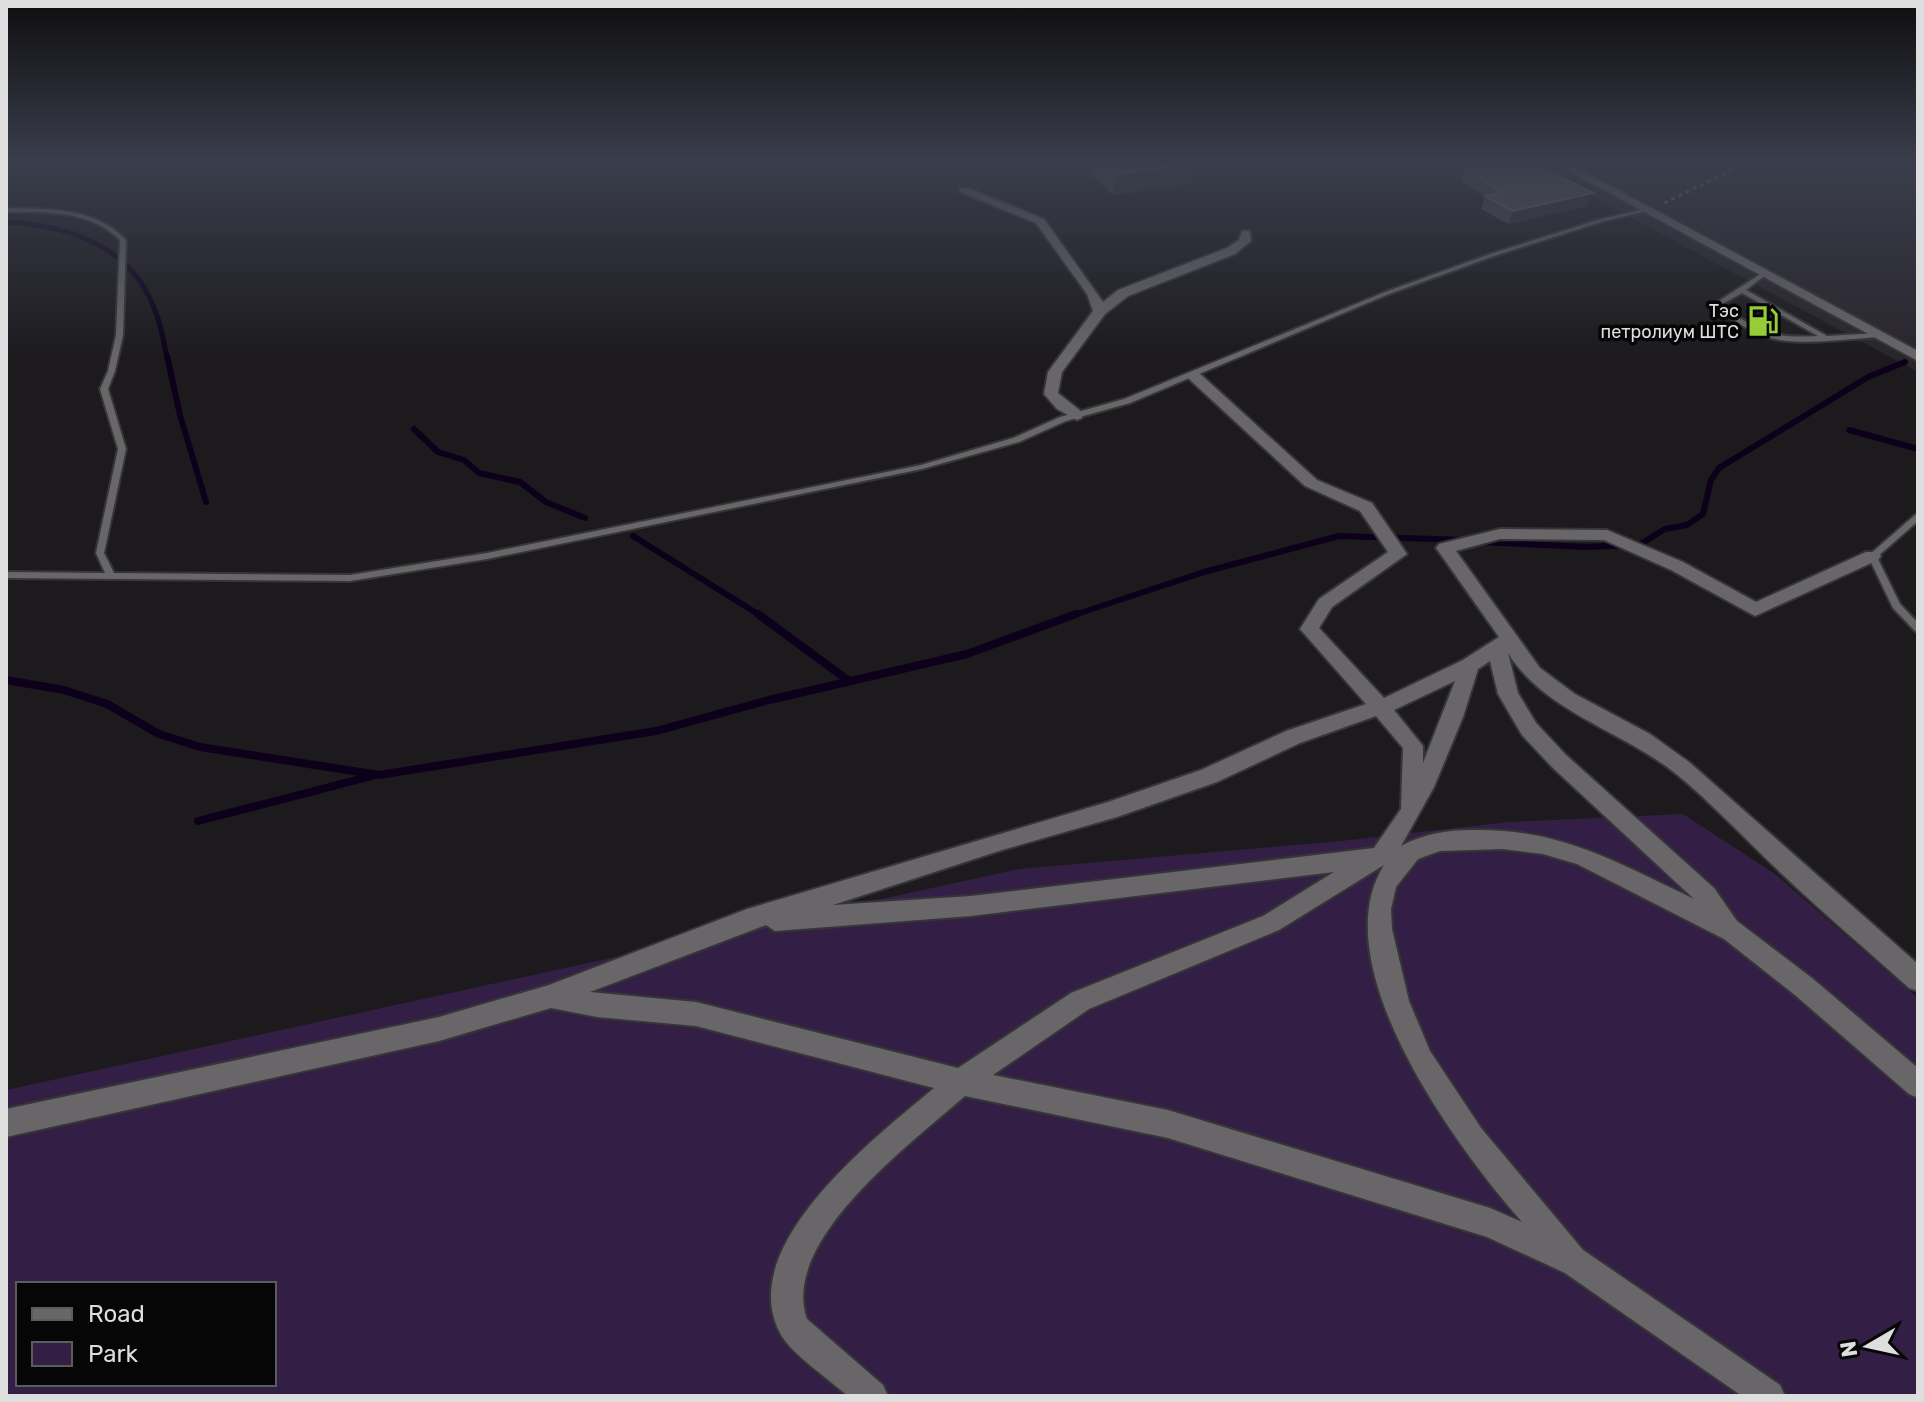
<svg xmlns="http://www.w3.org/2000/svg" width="1924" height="1402" viewBox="0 0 1924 1402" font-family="Rubik,sans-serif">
	<rect width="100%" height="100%" fill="#1c1a1d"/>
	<path fill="#29252c" d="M 1520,161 L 1918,161 L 1918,372 L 1587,194 Z"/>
	<path fill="#331f45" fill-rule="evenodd" d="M 1683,814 L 1775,874 L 1918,998 L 1918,1396 L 6,1396 L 6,1090 L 1019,869 L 1341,841 L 1509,822 ZM 18,1284 L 274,1284 L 274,1384 L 18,1384 Z"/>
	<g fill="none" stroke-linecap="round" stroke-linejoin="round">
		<g stroke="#0c001b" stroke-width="5">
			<path d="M 146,166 L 161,161"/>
			<path d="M 6,222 C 72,226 135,247 157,316 C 162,329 164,344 167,358"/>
		</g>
		<g stroke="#0c001b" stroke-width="6">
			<path d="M 167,356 L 180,415 L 206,502"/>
			<path d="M 414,429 L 438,452 L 464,460 L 479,473 L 520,482 L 546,502 L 585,518"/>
			<path d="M 1849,430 L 1918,449"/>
			<path d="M 633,536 L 761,616"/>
			<path d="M 1480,542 L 1585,547 L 1639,545 L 1665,529 L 1687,525 L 1703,514 L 1711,480 L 1719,468 L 1868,377 L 1905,362"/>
			<path d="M 1071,616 L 1204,572 L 1339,536 L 1466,540"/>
		</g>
		<g stroke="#0c001b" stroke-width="8">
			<path d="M 758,614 L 849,681"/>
			<path d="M 6,680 L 64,690 L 107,704 L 159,734 L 200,747 L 379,775 L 656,731 L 769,700 L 967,654 L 1076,614"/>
			<path d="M 198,821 L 372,776"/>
		</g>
		<defs>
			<g id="service">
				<path d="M 6,208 C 48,209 95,207 126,240 L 123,335 L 115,371 L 108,389 L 126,449 L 104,553 L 114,573 L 350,575 L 487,553 L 921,465 L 1013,438 L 1060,417 L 1124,399 L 1385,292 L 1490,254 L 1601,219 L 1649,208 L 1652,210 L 1604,221 L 1494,256 L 1389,294 L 1130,403 L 1066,421 L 1019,442 L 922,469 L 487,559 L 350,581 L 6,578 L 6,572 L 105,573 L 96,553 L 118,449 L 100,389 L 108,371 L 116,335 L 120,240 C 90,210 46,212 6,212 Z"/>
				<path d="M 1765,271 L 1767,272 L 1767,274 L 1746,290 L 1827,336 L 1879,333 L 1882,335 L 1879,337 C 1847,339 1801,346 1770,338 C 1752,333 1735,321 1719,311 L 1719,301 ZM 1742,293 L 1818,336 C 1774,339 1762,331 1724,309 L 1724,303 Z"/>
				<path d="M 1918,514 L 1918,521 L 1877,557 L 1900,604 L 1918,623 L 1918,632 L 1915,631 L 1893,608 L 1868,556 L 1915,515 Z"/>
			</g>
			<g id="minor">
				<path d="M 960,188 L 968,188 L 1044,219 L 1103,302 L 1118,290 L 1227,248 L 1239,240 L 1242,231 L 1250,231 L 1251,241 L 1235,254 L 1128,296 L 1105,314 L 1062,372 L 1058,393 L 1082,412 L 1082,418 L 1077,420 L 1057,409 L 1044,394 L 1048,372 L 1093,311 L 1087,294 L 1036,223 L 960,192 Z"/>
				<path d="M 1193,371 L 1198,372 L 1317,480 L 1372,503 L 1407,554 L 1332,607 L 1319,628 L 1384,698 L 1463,660 L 1499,637 L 1439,552 L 1436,548 L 1439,544 L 1500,529 L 1607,530 L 1683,562 L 1756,602 L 1866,552 L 1878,552 L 1881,556 L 1878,560 L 1755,616 L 1671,570 L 1604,540 L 1500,539 L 1456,551 L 1540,668 L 1575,694 L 1650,734 L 1689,762 L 1918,964 L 1918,991 L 1909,988 C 1867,950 1823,913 1782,874 C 1746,840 1713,804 1675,773 C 1622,731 1545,712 1508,653 L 1518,693 L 1536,723 L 1566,755 L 1714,888 L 1737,921 L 1812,978 L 1918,1068 L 1918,1098 L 1909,1094 L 1795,995 L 1724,939 L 1577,864 L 1543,854 L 1503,849 L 1440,851 L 1418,859 L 1396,887 L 1391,909 L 1392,929 L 1409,1001 L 1430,1051 L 1481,1128 L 1583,1250 L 1780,1385 L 1785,1396 L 1742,1396 L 1565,1273 L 1487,1237 L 1168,1138 L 965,1096 C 913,1142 779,1241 807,1319 L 883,1385 L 888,1396 L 848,1396 C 832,1382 794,1355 783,1338 C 728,1250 876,1137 934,1088 L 696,1026 L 597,1017 L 551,1008 L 439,1041 L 6,1137 L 6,1109 L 439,1017 L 549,985 L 747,909 L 1108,802 L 1201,770 L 1286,731 L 1366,704 L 1300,629 L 1319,599 L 1388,552 L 1360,511 L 1305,486 L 1188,378 L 1186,375 ZM 1490,661 L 1498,694 L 1522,735 L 1552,767 L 1694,899 C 1618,863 1560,828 1472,830 C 1447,830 1423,834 1401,846 L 1434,787 L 1463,717 L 1478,669 ZM 1455,681 L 1423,763 L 1423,746 L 1394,710 ZM 1376,716 L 1403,748 L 1401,809 L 1374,848 L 971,896 L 833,905 L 1002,850 L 1117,817 L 1217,782 L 1300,743 ZM 1384,865 C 1321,965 1457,1148 1522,1222 L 1490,1208 L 1168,1110 L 993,1075 L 1089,1009 L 1279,930 ZM 1334,872 L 1263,916 L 1071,993 L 958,1068 L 696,1002 L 590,992 L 766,925 L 775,931 L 971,916 Z"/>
			</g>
			<path id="secondary" d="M 1551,161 L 1564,161 L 1918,351 L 1918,361 Z"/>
		</defs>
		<use href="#service" stroke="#363637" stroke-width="4"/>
		<use href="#minor" stroke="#363637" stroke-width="4"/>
		<use href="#secondary" stroke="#363637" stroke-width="4"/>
		<path stroke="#737274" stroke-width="3" stroke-dasharray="4 4" stroke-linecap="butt" d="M 1664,203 L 1728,172 L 1739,161"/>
		<use href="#service" fill="#686669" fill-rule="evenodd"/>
		<use href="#minor" fill="#686669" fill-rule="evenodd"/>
		<use href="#secondary" fill="#686669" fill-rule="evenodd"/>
	</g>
	<g fill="#48474a">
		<path d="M 1085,161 L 1193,161 L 1192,183 L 1113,195 L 1085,168 Z"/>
		<path d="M 1465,167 L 1587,206 L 1508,224 L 1481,209 L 1485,197 L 1461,180 Z"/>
	</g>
	<g fill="#302e31">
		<path d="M 1195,163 L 1192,183 L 1113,195 L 1115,174 Z"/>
		<path d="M 1593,193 L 1587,206 L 1508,224 L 1513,211 Z"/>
	</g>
	<g fill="#58585a" stroke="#6d6d6f" stroke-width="2">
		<path d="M 1101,161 L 1193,161 L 1195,163 L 1115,174 Z"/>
		<path d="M 1518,161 L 1528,161 L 1593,193 L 1513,211 L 1485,196 L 1502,193 L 1465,167 Z"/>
	</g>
	<linearGradient id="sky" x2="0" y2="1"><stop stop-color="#0f0e10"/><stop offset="0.45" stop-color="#3a3e4c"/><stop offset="1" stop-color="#3a3e4c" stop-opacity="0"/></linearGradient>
	<rect width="1924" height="358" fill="url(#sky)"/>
	<defs>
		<symbol id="fuel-bare" viewBox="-9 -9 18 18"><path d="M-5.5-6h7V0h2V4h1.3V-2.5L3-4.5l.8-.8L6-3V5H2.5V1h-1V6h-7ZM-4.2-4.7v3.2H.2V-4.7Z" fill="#97cc38" stroke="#060607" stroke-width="2.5" paint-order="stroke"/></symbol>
	</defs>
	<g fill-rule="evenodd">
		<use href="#fuel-bare" x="1741" y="299" width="44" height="44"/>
	</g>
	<g text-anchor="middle" stroke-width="7" stroke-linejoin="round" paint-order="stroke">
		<g font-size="18" fill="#dededf" stroke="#060607" text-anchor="end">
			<text x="1739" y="317">Тэс<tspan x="1739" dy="21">петролиум ШТС</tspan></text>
		</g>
	</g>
	<rect width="1924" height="1402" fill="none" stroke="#dededf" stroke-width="16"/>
	<rect x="16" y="1282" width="260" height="104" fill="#060607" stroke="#5c5c5d" stroke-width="2"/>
	<rect x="32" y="1308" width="40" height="12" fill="#686669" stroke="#5c5c5d" stroke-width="2"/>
	<text x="88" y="1322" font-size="24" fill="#dededf">Road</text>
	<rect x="32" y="1342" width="40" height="24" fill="#331f45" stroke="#5c5c5d" stroke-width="2"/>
	<text x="88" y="1362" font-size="24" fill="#dededf">Park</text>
	<g transform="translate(1868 1346) rotate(261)" stroke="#060607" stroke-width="6" paint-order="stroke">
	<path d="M0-6L14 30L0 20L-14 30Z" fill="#dededf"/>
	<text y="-12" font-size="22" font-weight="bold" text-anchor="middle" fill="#dededf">N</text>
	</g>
</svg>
